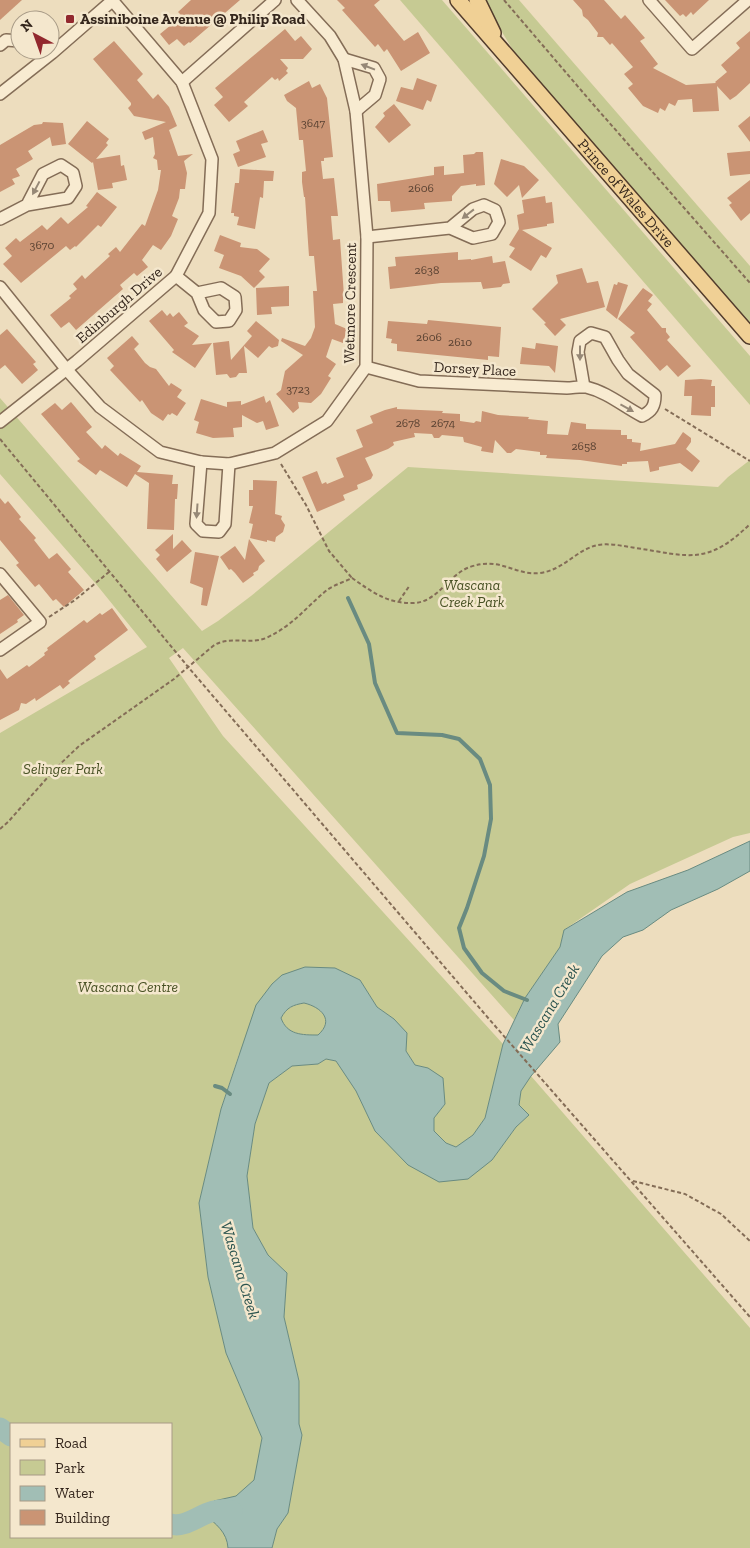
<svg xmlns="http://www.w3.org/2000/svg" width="750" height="1548" viewBox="0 0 750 1548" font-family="'Zilla Slab',serif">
	<rect width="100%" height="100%" fill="#edddbe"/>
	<g fill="#c6ca93" fill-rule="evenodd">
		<path d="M 400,0 L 442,0 L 750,356 L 750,405 Z"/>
		<path d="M 486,0 L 519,0 L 750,266 L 750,330 L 528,75 L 502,32 Z"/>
		<path d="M 0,398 L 202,631 L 218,621 L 251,596 L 408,467 L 718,487 L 728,477 L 750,460 L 750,833 L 733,837 L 630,884 L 564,930 L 560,947 L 525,998 L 514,1020 L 183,648 L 169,658 L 223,736 L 503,1044 L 485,1118 L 473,1135 L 456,1147 L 446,1143 L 434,1132 L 434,1118 L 445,1104 L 428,1068 L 415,1065 L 406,1051 L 394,1019 L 377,1007 L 360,980 L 305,967 L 239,1054 L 221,1109 L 199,1203 L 208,1277 L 226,1353 L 262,1438 L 255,1480 L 236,1496 L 214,1501 L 217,1525 L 228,1537 L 228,1548 L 0,1548 L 0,733 L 147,647 L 96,584 L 0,474 ZM 11,1424 L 171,1424 L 171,1537 L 11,1537 Z"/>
		<path d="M 304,1003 C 321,1007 335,1020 318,1035 C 302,1035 287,1035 281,1018 C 287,1007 293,1005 304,1003 Z"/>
		<path d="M 326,1059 L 336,1061 L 356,1091 L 375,1131 L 492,1160 L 516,1127 L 529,1115 L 519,1105 L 521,1091 L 531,1076 L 750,1328 L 750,1548 L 272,1548 L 277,1529 L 288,1513 L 302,1435 L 299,1424 L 299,1381 L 284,1317 L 287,1273 L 268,1255 L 253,1228 L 247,1176 L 255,1124 L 269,1083 L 292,1066 L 318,1064 Z"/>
	</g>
	<path fill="#a1beb5" stroke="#698b81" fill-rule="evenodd" d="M 750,841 L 750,871 L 718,889 L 671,910 L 643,930 L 623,937 L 602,956 L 558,1024 L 560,1042 L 531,1076 L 521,1091 L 519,1105 L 529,1115 L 516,1127 L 492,1160 L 468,1179 L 439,1182 L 408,1165 L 375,1131 L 356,1091 L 336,1061 L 326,1059 L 318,1064 L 292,1066 L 269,1083 L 255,1124 L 247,1176 L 253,1228 L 268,1255 L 287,1273 L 284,1317 L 299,1381 L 299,1424 L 302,1435 L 288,1513 L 277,1529 L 272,1548 L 228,1548 C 227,1532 216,1524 204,1514 L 214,1501 L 236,1496 L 254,1480 L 262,1438 L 226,1353 L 208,1277 L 199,1203 L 221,1109 L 256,1005 L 272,984 L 282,975 L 305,967 L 335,968 L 360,980 L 377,1007 L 394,1019 L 407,1033 L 406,1051 L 415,1065 L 428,1068 L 443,1078 L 445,1104 L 434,1118 L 434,1131 L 446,1143 L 456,1147 L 473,1135 L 485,1118 L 503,1044 L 525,998 L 560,947 L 564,930 L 627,892 L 688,870 ZM 304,1003 C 321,1007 335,1020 318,1035 C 302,1035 287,1035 281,1018 C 287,1007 293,1005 304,1003 Z"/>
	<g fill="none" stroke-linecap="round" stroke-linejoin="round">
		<g stroke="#698b81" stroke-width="4">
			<path d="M 348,598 L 369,644 L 375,683 L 397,733 L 442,735 L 459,739 L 480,759 L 490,785 L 491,819 L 484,856 L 467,908 L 459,928 L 464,948 L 482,973 L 504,991 L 527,1000"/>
			<path d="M 215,1086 L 222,1088 L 230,1094"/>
		</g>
		<g stroke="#a1beb5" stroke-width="21">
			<path d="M 0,1428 L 11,1436"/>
			<path d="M 171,1524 C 189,1530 207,1504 232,1511"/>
		</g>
	</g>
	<g fill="#ca9474">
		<path d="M 0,0 L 22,0 L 0,20 Z"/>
		<path d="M 191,0 L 240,0 L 190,43 L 189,42 L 184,46 L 177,39 L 169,45 L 160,34 L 182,16 L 178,12 Z"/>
		<path d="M 337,0 L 380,0 L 374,5 L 404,41 L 418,32 L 430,53 L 401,71 L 387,49 L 384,52 L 378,44 L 375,47 L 342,10 L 345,8 Z"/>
		<path d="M 573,0 L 604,0 L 621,19 L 625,15 L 645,38 L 640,41 L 658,64 L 653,68 L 686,85 L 716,83 L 715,82 L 727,72 L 721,65 L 740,48 L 736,43 L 750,31 L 750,83 L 736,96 L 730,100 L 717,86 L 719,111 L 693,112 L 692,99 L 678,100 L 675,106 L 669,103 L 665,111 L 660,108 L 658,113 L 643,106 L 628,88 L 633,84 L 624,74 L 633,67 L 612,43 L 610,45 L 603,37 L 597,37 L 598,33 L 588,20 L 583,16 L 582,10 Z"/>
		<path d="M 665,0 L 709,0 L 693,15 L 691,12 L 686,17 L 683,14 L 680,16 Z"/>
		<path d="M 285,29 L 295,41 L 301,36 L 312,49 L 303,59 L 280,59 L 288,68 L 286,71 L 288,73 L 279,81 L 278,78 L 275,80 L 272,77 L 244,102 L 248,106 L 229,122 L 214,105 L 223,97 L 215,88 Z"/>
		<path d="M 114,41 L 143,74 L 137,80 L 153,99 L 158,94 L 169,107 L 177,126 L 169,130 L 178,156 L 193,154 L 184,161 L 187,173 L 185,189 L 180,189 L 179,198 L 172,216 L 178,219 L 171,236 L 161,250 L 153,245 L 142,260 L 148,267 L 137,276 L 134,273 L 120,285 L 123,289 L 76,330 L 69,322 L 61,328 L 50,315 L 71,298 L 69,296 L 77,289 L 73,284 L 82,275 L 85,279 L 110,256 L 108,254 L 116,247 L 120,252 L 142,224 L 145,226 L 158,190 L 161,170 L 158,170 L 157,160 L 153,158 L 155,154 L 153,137 L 145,140 L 142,132 L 166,122 L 134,116 L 128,108 L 131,105 L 131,103 L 93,59 Z"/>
		<path d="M 417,78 L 437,85 L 431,102 L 427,100 L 423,110 L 396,101 L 401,87 L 413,90 Z"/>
		<path d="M 309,81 L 312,88 L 320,84 L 327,98 L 333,157 L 324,158 L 324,161 L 321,161 L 323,179 L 334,178 L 338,216 L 331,216 L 333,240 L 340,239 L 344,296 L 343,296 L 343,303 L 333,304 L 335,324 L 347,329 L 343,343 L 332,339 L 326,357 L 336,364 L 328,376 L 331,378 L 321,394 L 311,403 L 298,402 L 299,408 L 293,413 L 276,394 L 281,390 L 285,371 L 303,355 L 281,341 L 282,338 L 305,346 L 311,338 L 315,327 L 313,291 L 317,291 L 314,256 L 309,256 L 308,242 L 305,197 L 304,197 L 302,182 L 302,172 L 306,171 L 303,140 L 299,140 L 296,108 L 287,101 L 284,95 Z"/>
		<path d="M 394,104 L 411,125 L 389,143 L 375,127 L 385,116 L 383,113 Z"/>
		<path d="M 750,116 L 750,142 L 738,126 Z"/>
		<path d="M 87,121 L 109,139 L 106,143 L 108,145 L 96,159 L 120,155 L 121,166 L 124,165 L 127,180 L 112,183 L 113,188 L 98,190 L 93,162 L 92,163 L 68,144 Z"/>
		<path d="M 43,122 L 63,123 L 66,144 L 52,146 L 50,137 L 28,151 L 33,159 L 16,169 L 20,176 L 12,179 L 15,184 L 0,192 L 0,145 L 34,125 L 42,124 Z"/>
		<path d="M 263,130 L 268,142 L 261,144 L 266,157 L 238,167 L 233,154 L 240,151 L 236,141 Z"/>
		<path d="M 750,151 L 750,174 L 730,176 L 727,153 Z"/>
		<path d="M 476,152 L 483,152 L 485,185 L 476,186 L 476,184 L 461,186 L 452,196 L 452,201 L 424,203 L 425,209 L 391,212 L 390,201 L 378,201 L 377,184 L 434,175 L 434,167 L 444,166 L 444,175 L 464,173 L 463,155 L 474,154 Z"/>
		<path d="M 501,159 L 524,166 L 539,180 L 522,198 L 519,185 L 507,197 L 494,184 Z"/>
		<path d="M 240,169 L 274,171 L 273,181 L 264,181 L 263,198 L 260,197 L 255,229 L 237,225 L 239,217 L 234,216 L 234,213 L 231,213 L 235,183 L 239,183 Z"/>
		<path d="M 750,180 L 750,213 L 741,221 L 729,205 L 732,203 L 727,198 Z"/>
		<path d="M 97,192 L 117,207 L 101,227 L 98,225 L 76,247 L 75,246 L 70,250 L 66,246 L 21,283 L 3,264 L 12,256 L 5,248 L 16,238 L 20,242 L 42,225 L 47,230 L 61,217 L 68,224 L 88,207 L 86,206 Z"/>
		<path d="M 545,196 L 546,203 L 552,202 L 554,223 L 547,224 L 547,226 L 522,230 L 552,248 L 546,258 L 541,255 L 531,271 L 509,257 L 515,248 L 509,245 L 519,229 L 517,215 L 524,213 L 522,200 Z"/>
		<path d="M 220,235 L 241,243 L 240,247 L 257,249 L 270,259 L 259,271 L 265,277 L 254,288 L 241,276 L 219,268 L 224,255 L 214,251 Z"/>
		<path d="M 458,252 L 458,260 L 471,259 L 471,260 L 492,256 L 493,263 L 505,261 L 510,283 L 503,284 L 501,287 L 483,289 L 481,282 L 441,283 L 390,289 L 388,267 L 396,266 L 395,257 Z"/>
		<path d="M 582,268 L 587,283 L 598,281 L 605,307 L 560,319 L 566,325 L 555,336 L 544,324 L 546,323 L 532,309 L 558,283 L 556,275 Z"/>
		<path d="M 618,282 L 628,285 L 617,319 L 606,310 L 614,284 L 617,285 Z"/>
		<path d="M 289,286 L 289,306 L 271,307 L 272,314 L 257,315 L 256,288 Z"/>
		<path d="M 643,288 L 653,295 L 648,301 L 652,304 L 647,310 L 662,328 L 666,328 L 666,332 L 670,337 L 667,340 L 691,366 L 678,377 L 667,365 L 660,371 L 630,337 L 635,333 L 618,319 Z"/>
		<path d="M 162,310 L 167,316 L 170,313 L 173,317 L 179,312 L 188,323 L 184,326 L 199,336 L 192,345 L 212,343 L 195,368 L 172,352 L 174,350 L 149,321 Z"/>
		<path d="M 428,320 L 501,327 L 499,357 L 488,356 L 488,360 L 397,351 L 397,344 L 391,343 L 392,339 L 386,338 L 388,321 L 427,324 Z"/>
		<path d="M 256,321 L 279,340 L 278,346 L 272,348 L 269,346 L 258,358 L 244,346 L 247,373 L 239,373 L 236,377 L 230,378 L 227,374 L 216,375 L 213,343 L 229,341 L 231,360 L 252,336 L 247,331 Z"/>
		<path d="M 7,329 L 36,362 L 33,364 L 38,370 L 22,384 L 5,365 L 0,369 L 0,335 Z"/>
		<path d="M 132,336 L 139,344 L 134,349 L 145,363 L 150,367 L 156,369 L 169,386 L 171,383 L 182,390 L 177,397 L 186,403 L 177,416 L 172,413 L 170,415 L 168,414 L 163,421 L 151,413 L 142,400 L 140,402 L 110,370 L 114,366 L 107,358 Z"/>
		<path d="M 536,343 L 558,346 L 555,373 L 549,366 L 520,364 L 522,347 L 535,349 Z"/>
		<path d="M 701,379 L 712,380 L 711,386 L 715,386 L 715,407 L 711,407 L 711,416 L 691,415 L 692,396 L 684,396 L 685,380 Z"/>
		<path d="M 264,396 L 266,403 L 270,400 L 279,426 L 266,430 L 263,421 L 257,423 L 242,415 L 242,427 L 233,428 L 234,437 L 213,438 L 196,433 L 199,422 L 194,420 L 201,399 L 227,407 L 227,402 L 241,401 L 241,405 Z"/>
		<path d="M 71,402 L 92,427 L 86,432 L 102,449 L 105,445 L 118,456 L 120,453 L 141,466 L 137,472 L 173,475 L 172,484 L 178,484 L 177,499 L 175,499 L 174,530 L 147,529 L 149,483 L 135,474 L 127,487 L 100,470 L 96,475 L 77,461 L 80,459 L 41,414 L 55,403 L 62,410 Z"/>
		<path d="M 397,407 L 397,409 L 443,411 L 442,413 L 460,414 L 460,421 L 474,423 L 476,421 L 481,422 L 482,411 L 498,415 L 529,417 L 528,419 L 548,421 L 547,434 L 568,435 L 571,422 L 586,424 L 586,429 L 621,430 L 621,435 L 627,435 L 627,439 L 632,439 L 632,442 L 641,443 L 640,451 L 675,444 L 683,432 L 691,438 L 691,442 L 686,449 L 700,461 L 692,472 L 680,463 L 659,467 L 659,470 L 650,472 L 648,461 L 627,462 L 627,464 L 622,464 L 622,466 L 580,460 L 546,458 L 547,455 L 540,455 L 540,452 L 516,449 L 511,453 L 507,453 L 495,440 L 493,453 L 481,451 L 482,447 L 464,442 L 463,437 L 442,435 L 439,438 L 434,438 L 432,434 L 414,433 L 415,437 L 393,442 L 394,445 L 388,449 L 365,458 L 373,475 L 371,479 L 357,485 L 358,489 L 343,495 L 345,500 L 317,512 L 302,477 L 317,471 L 322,484 L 326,482 L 327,484 L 344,477 L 336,458 L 363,447 L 356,430 L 373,423 L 370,416 L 385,410 Z"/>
		<path d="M 253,480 L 277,481 L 275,514 L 282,516 L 281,519 L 285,525 L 283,532 L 276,537 L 275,542 L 267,540 L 267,542 L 250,538 L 253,524 L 249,523 L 253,506 L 249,506 L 249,490 L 253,490 Z"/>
		<path d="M 0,498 L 5,504 L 8,501 L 21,517 L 19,519 L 36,538 L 34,540 L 49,559 L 57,553 L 71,569 L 68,572 L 84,590 L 64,607 L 56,599 L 53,601 L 39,584 L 35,587 L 16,565 L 19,563 L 0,540 Z"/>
		<path d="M 173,534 L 173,549 L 182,540 L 192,551 L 167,572 L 156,559 L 160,555 L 155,550 Z"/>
		<path d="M 249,539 L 265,561 L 259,566 L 258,570 L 253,573 L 254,575 L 243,583 L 235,573 L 231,569 L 229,570 L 220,557 L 235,546 L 245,560 Z"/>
		<path d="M 195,552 L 219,556 L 207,606 L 201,605 L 203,588 L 190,583 Z"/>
		<path d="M 8,595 L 24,615 L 17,620 L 18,622 L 0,634 L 0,600 Z"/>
		<path d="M 112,608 L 128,630 L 94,656 L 96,659 L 68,681 L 70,683 L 63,689 L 60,685 L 36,701 L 35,698 L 26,704 L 21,703 L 19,710 L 0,720 L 0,669 L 7,679 L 27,665 L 29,667 L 45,655 L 44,653 L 48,650 L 47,648 L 84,620 L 87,623 L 100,613 L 102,615 Z"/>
	</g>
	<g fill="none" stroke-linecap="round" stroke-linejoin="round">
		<defs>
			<g id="minor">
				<path d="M 649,0 L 692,49 L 748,0"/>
				<path d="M 0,45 L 6,40 L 20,41"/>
				<path d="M 344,59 L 374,68 L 380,79 L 375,95 L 356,111"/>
				<path d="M 182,82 L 275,0"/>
				<path d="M 0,94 L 52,53 L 113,0"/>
				<path d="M 0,219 L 27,205 L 68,198 L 76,186 L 73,173 L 61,165 L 43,174 L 27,205"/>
				<path d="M 367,237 L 450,228 L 473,238 L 492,234 L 499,222 L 495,210 L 484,205 L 473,209 L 450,228"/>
				<path d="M 176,276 L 197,293 L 204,310 L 216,322 L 229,321 L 236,310 L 235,297 L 221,288 L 197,293"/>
				<path d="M 0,287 L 67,370 L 100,407 L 160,452 L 201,462 L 229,464 L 275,453 L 327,421 L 366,367 L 367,237 L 356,111 L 344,59 L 330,36 L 297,0"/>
				<path d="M 366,367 L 419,381 L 567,388 C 573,388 580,386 586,387 C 607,392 623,406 642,416 C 652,411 655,406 655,395 L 628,374 L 618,360 L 605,337 L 591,333 L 580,341 L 578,352 L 584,387"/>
				<path d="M 0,422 L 77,361 L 176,276 L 209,213 L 212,159 L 182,82 L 112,0"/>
				<path d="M 201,462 L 196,524 L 203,531 L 219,532 L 225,524 L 229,464"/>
				<path d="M 0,574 L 40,622 L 0,650"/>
			</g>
			<g id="major">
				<path id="s1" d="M 458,0 L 750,336"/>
				<path d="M 477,0 L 493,33"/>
			</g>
		</defs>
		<use href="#minor" stroke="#846d57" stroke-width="14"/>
		<use href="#major" stroke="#523c2c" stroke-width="18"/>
		<g stroke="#846d57" stroke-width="2" stroke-dasharray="4 2.5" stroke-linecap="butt">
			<path d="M 504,0 L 592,103 L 750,283"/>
			<path d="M 665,409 L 750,461"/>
			<path d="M 0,439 L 189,668 L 489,1019 L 750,1317"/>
			<path d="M 281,464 L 306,505 L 329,551 L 352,578"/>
			<path d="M 399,601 L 410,585"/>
			<path d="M 49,617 L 75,600 L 109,572"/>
			<path d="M 0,829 L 8,822 L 56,768 L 79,746 L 174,679 L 213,646 C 229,635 248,645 266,638 C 294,625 305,608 327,590 C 334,585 344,582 352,578 C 372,592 388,604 414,603 C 438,602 449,574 470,567 C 500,556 515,576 540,573 C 564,570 577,549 598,545 C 610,543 623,546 636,548 C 689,556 707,566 750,524"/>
			<path d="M 633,1181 L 685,1194 L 721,1214 L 750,1241"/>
		</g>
		<use href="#minor" stroke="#f8ebd1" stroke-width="11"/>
		<use href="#major" stroke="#f0d095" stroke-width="15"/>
	</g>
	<defs><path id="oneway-solid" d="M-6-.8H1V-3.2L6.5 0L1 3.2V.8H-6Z" transform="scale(1.25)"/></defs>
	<g fill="#968876">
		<use href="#oneway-solid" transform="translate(368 67) rotate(-159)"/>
		<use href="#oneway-solid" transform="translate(36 188) rotate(118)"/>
		<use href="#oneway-solid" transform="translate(468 214) rotate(142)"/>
		<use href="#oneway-solid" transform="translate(580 353) rotate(90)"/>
		<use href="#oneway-solid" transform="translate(627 408) rotate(29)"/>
		<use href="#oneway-solid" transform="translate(197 511) rotate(94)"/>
	</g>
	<rect fill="#92282e" stroke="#f4e7cd" stroke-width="2" x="65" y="14" width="10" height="10" rx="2.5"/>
	<g text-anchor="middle" stroke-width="5" stroke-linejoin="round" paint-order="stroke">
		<g font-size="12" fill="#5a4232">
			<text x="313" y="127">3647</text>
			<text x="421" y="192">2606</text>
			<text x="42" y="249">3670</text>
			<text x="427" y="274">2638</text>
			<text x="429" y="341">2606</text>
			<text x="460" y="346">2610</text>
			<text x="298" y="393">3723</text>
			<text x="408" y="427">2678</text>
			<text x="443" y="427">2674</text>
			<text x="584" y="450">2658</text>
		</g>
		<g font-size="15" font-weight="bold" fill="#34261c" stroke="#f4e7cd" text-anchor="start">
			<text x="80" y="24">Assiniboine Avenue @ Philip Road</text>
		</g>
		<g font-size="15" fill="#34261c" stroke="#f4e7cd">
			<text dy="5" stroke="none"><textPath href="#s1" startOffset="256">Prince of Wales Drive</textPath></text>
			<text transform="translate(350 303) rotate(-89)" y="5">Wetmore Crescent</text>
			<text transform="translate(119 305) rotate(-41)" y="5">Edinburgh Drive</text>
			<text transform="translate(475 369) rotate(3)" y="5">Dorsey Place</text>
		</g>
		<g font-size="15" font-style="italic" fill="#475023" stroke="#f4e7cd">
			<text x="472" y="590">Wascana<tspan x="472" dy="17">Creek Park</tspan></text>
			<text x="63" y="774">Selinger Park</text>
			<text x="128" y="992">Wascana Centre</text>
		</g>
		<g font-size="16" font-style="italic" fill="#2b544f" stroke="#f4e7cd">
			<text transform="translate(549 1008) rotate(-59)" y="6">Wascana Creek</text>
			<text transform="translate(241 1270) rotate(73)" y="6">Wascana Creek</text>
		</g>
	</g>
	<rect x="10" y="1423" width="162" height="115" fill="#f4e7cd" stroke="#a79a86"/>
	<rect x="20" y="1439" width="25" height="8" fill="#f0d095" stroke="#a79a86"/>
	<text x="55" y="1448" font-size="15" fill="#34261c">Road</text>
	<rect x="20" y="1460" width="25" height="15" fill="#c6ca93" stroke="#a79a86"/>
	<text x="55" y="1473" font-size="15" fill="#34261c">Park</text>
	<rect x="20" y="1486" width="25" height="15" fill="#a1beb5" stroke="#a79a86"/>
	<text x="55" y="1498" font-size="15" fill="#34261c">Water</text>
	<rect x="20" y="1510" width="25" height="15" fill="#ca9474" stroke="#a79a86"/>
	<text x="55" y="1523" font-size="15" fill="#34261c">Building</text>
	<g transform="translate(35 35) rotate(319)"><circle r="24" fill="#f4e7cd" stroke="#a79a86"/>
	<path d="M0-4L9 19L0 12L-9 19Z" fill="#92282e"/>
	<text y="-8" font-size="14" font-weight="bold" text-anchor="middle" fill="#34261c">N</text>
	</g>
</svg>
